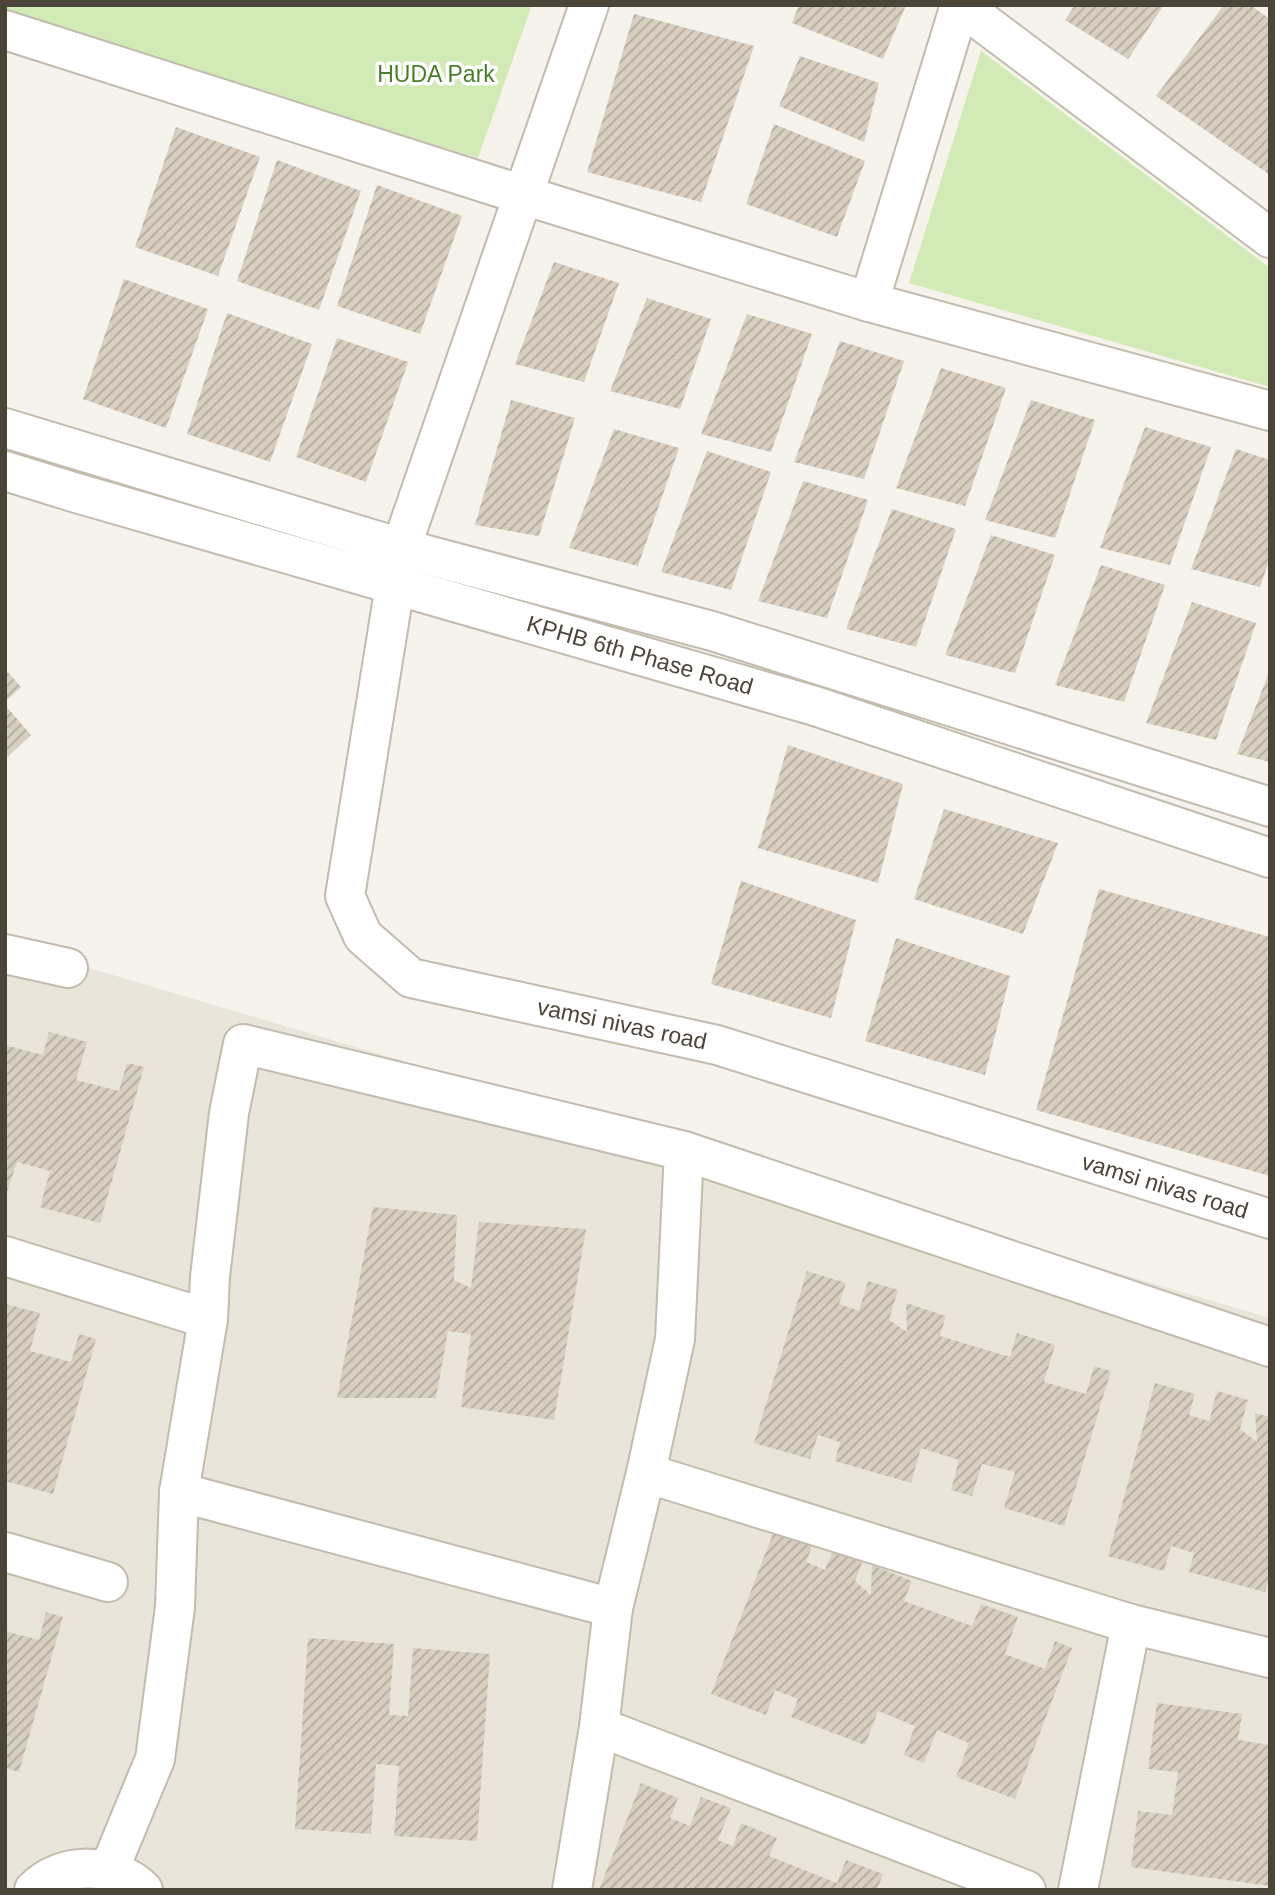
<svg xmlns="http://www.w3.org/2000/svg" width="1275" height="1895" viewBox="0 0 1275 1895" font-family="Helvetica,sans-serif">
	<defs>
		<pattern id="building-hatch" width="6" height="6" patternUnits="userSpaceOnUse" patternTransform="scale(1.75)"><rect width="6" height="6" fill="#d8cfc1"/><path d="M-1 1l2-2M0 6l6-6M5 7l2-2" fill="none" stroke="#b1aa9e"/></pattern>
	</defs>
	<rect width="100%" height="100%" fill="#f6f3ec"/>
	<path fill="#eae5da" d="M 5,943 L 1270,1318 L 1270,1890 L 5,1890 Z"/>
	<g fill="#d2eab5">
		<path d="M 5,5 L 532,5 L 478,158 L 106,46 L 5,13 Z"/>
		<path d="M 981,51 L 1270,268 L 1270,387 L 909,283 Z"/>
	</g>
	<g fill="url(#building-hatch)">
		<path d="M 799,5 L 906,5 L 883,59 L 792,23 Z"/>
		<path d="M 1075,5 L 1164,5 L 1128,59 L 1065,20 Z"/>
		<path d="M 1224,5 L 1250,5 L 1270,19 L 1270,175 L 1156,96 Z"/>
		<path d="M 634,14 L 754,46 L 701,202 L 587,172 Z"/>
		<path d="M 800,56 L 879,83 L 864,142 L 779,106 Z"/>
		<path d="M 774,124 L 865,161 L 837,237 L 746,204 Z"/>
		<path d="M 176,127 L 260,157 L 218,276 L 135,247 Z"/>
		<path d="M 277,160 L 361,191 L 319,310 L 237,281 Z"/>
		<path d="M 377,185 L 462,216 L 420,334 L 337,306 Z"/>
		<path d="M 554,262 L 619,283 L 584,382 L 515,364 Z"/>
		<path d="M 124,279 L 208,309 L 166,428 L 83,399 Z"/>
		<path d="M 647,298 L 711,319 L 680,409 L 610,391 Z"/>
		<path d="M 227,313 L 312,344 L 270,462 L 187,434 Z"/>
		<path d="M 747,314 L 812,334 L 771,452 L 701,434 Z"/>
		<path d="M 337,338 L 408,362 L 366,482 L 296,457 Z"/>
		<path d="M 840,341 L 904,361 L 864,479 L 794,462 Z"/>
		<path d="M 941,368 L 1006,388 L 965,506 L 896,488 Z"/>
		<path d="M 511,400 L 575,418 L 539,536 L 475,525 Z"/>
		<path d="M 1031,400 L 1095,420 L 1055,538 L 985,520 Z"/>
		<path d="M 1145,427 L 1211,447 L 1170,565 L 1100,548 Z"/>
		<path d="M 614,429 L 679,448 L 638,566 L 569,548 Z"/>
		<path d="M 1236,449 L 1270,460 L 1270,558 L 1260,587 L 1191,569 Z"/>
		<path d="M 707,451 L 771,472 L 731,590 L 661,572 Z"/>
		<path d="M 803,481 L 868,500 L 827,618 L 758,601 Z"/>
		<path d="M 892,509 L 956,529 L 916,647 L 846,629 Z"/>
		<path d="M 991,535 L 1055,555 L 1015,673 L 945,655 Z"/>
		<path d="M 1101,565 L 1165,585 L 1124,702 L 1055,685 Z"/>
		<path d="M 1192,602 L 1256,623 L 1216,740 L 1146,723 Z"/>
		<path d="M 5,669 L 21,687 L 5,702 Z"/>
		<path d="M 1270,670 L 1270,762 L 1237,754 Z"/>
		<path d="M 5,705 L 31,735 L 5,759 Z"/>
		<path d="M 788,745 L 903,784 L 878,883 L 758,848 Z"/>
		<path d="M 944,809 L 1058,843 L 1023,934 L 914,899 Z"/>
		<path d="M 741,881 L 856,920 L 831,1018 L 711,984 Z"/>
		<path d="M 1099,889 L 1270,937 L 1270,1176 L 1036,1110 Z"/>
		<path d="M 896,938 L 1010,976 L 985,1075 L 865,1041 Z"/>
		<path d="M 49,1032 L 87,1042 L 76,1080 L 119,1091 L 127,1063 L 144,1067 L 100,1223 L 40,1207 L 50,1171 L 17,1162 L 5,1198 L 5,1045 L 43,1055 Z"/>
		<path d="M 373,1207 L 457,1215 L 454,1280 L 471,1288 L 479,1222 L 586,1229 L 554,1420 L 461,1407 L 471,1334 L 448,1331 L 436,1398 L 337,1398 Z"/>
		<path d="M 807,1271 L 846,1283 L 839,1304 L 859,1311 L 868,1281 L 898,1290 L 889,1320 L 907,1332 L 906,1303 L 946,1316 L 940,1336 L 1010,1357 L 1017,1333 L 1055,1345 L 1044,1382 L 1086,1394 L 1094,1366 L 1111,1371 L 1064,1526 L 1004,1508 L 1015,1472 L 982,1464 L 972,1496 L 951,1490 L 959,1460 L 921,1448 L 911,1483 L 835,1461 L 840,1442 L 818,1435 L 810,1459 L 754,1443 Z"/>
		<path d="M 5,1304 L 40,1313 L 30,1351 L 71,1362 L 79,1334 L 96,1339 L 53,1494 L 5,1481 Z"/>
		<path d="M 1155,1383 L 1195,1394 L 1189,1415 L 1209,1421 L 1217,1391 L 1248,1400 L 1240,1429 L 1257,1442 L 1255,1413 L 1270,1417 L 1270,1574 L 1265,1592 L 1189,1572 L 1194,1553 L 1171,1546 L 1164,1571 L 1108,1556 Z"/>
		<path d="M 776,1526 L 814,1541 L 806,1562 L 825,1570 L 837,1540 L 866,1552 L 855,1581 L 871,1595 L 872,1565 L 912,1581 L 904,1601 L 972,1626 L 981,1604 L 1018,1617 L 1005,1654 L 1045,1669 L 1055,1641 L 1072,1648 L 1015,1799 L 956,1777 L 969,1743 L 937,1730 L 924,1763 L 904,1755 L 915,1726 L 878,1711 L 865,1745 L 791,1717 L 798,1699 L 775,1690 L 766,1715 L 711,1694 Z"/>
		<path d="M 46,1612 L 63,1617 L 19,1772 L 5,1768 L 5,1631 L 39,1640 Z"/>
		<path d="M 308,1638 L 394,1644 L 389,1715 L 408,1716 L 413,1648 L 490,1654 L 477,1841 L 394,1836 L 399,1766 L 376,1764 L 371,1834 L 295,1829 Z"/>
		<path d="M 1157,1703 L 1242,1714 L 1238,1740 L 1270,1745 L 1270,1886 L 1131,1867 L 1138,1811 L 1172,1815 L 1178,1772 L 1148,1769 Z"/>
		<path d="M 641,1783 L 678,1798 L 670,1818 L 690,1826 L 701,1797 L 731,1808 L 718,1840 L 733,1846 L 741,1823 L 777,1838 L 769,1856 L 837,1883 L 846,1860 L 883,1874 L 877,1890 L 599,1890 Z"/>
	</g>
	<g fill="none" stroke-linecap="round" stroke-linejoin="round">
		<defs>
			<g id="minor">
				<path d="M 589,5 L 401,548 L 345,896 L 363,936 L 411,978 L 717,1045 L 1270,1219"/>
				<path d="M 960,5 L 1270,238"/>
				<path d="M 5,30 L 523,195 L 869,302 L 1270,411"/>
				<path d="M 869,302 L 960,5"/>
				<path d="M 5,428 L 401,548 L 712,631 L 1270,807"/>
				<path d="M 5,471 L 73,492 L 815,706 L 1270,858"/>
				<path d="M 5,954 L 68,968"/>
				<path d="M 5,1256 L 208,1319"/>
				<path d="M 646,1473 L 1131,1624 L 1270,1658"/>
				<path d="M 5,1552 L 108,1582"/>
				<path d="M 613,1608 L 179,1492 L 208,1319 L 210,1277 L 229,1113 L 243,1044 L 684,1151 L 1270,1347"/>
				<path d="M 599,1727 L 613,1608 L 646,1473 L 675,1339 L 684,1151"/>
				<path d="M 109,1870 L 155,1759 L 175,1607 L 179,1492"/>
				<path d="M 34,1890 C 62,1861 115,1862 143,1890"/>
				<path d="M 572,1890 L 599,1727 L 1026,1890"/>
				<path d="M 1078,1890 L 1131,1624"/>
			</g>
		</defs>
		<use href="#minor" stroke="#c2bbae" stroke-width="42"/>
		<use href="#minor" stroke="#fff" stroke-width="38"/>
	</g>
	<g text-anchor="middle" stroke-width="7" stroke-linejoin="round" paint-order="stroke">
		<g font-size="23" fill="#4a7f2a" stroke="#fff">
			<text x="436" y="82">HUDA Park</text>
		</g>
		<g font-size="23" fill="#4b4439" stroke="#fff">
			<text transform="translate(640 655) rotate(16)" y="8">KPHB 6th Phase Road</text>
			<text transform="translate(622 1024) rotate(12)" y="8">vamsi nivas road</text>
			<text transform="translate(1165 1186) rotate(17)" y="8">vamsi nivas road</text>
		</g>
	</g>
	<rect width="1275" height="1895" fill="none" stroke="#4b4439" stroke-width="14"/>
</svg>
